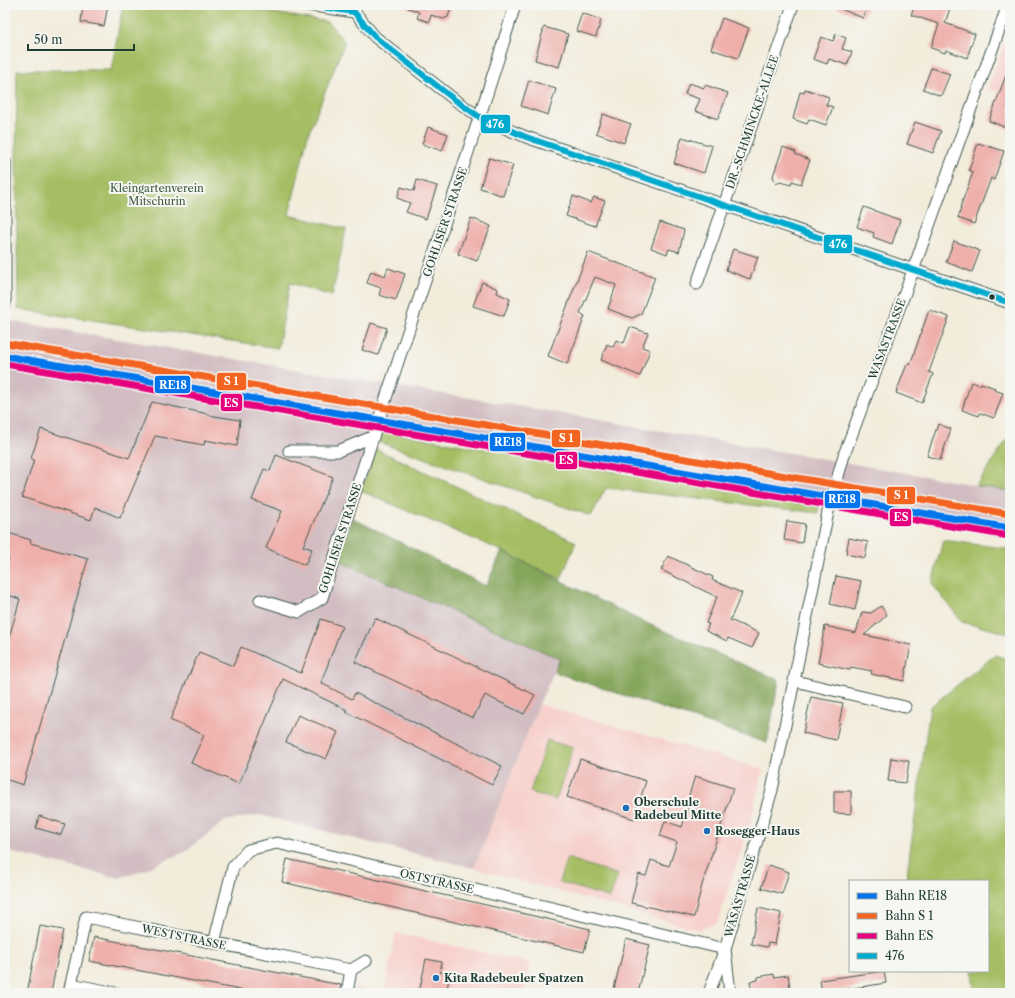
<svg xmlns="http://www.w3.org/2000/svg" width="1015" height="998" viewBox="0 0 1015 998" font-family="'Libre Caslon Text',serif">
	<rect width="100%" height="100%" fill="#f6f6f2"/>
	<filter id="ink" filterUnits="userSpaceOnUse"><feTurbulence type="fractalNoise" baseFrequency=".025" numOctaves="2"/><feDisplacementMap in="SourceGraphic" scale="8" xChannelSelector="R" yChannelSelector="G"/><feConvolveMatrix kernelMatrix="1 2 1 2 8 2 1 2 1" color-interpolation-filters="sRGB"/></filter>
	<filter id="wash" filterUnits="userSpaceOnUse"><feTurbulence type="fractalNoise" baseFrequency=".012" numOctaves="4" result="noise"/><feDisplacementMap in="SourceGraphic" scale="16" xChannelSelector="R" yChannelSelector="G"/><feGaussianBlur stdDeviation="0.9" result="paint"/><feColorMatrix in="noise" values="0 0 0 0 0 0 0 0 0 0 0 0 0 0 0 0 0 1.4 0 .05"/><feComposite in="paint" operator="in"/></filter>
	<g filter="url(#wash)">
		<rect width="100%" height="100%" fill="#f2ecdb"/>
		<g fill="#f7d0cb">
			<path d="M 1010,25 L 1010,95 L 988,89 Z"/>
			<path d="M 539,704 L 763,769 L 750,825 L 717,923 L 699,930 L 474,868 Z"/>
			<path d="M 396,933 L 530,963 L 524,993 L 353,993 L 355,987 L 384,992 Z"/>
		</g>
		<path fill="#d2bec2" d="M 5,320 L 335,376 L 524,407 L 1010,491 L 1010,538 L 846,507 L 346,421 L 339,425 L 382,431 L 352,518 L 339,561 L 560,659 L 539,704 L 474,868 L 259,815 L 225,821 L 184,852 L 142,871 L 119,878 L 5,851 L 5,370 L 17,371 L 13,365 L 5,363 Z"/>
		<g fill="#a5be64" stroke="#627e4c">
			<path d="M 123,5 L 227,5 L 328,22 L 345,42 L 308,135 L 289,215 L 346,229 L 332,296 L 290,283 L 278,348 L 18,309 L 16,163 L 17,70 L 111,70 Z"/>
			<path d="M 382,431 L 819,507 L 818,513 L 606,488 L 591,516 L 378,442 Z"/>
			<path d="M 1010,435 L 1010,491 L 976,486 Z"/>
			<path d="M 376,449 L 576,542 L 561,579 L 502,551 L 361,491 Z"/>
			<path d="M 943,540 L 1010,549 L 1010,634 L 962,622 L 932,584 Z"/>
			<path d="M 995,655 L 1010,660 L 1010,993 L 974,993 L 972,971 L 988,971 L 988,881 L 906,881 L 930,707 Z"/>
			<path d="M 547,740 L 573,748 L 556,800 L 530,792 Z"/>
			<path d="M 567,858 L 618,875 L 610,898 L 559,882 Z"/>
		</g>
		<path fill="#84a55a" stroke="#527147" d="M 352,518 L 486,586 L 502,551 L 639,620 L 779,680 L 767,743 L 554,672 L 560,659 L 339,561 Z"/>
		<g id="blocks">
			<g fill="#efb0ac">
				<path d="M 83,5 L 108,5 L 104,26 L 81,22 Z"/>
				<path d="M 406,5 L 452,5 L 448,17 L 443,19 L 431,15 L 429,22 L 417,18 L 419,12 L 406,7 Z"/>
				<path d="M 831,5 L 868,5 L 863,18 Z"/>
				<path d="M 915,5 L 951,5 L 945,23 L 975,34 L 967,58 L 946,50 L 945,53 L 931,48 L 939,24 L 911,15 Z"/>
				<path d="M 582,13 L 601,20 L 596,37 L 576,31 Z"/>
				<path d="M 722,18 L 749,28 L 738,58 L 711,49 Z"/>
				<path d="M 544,27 L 568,34 L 559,67 L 535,60 Z"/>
				<path d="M 836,34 L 846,38 L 842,49 L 852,52 L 847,65 L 829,59 L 827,64 L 813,59 L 821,37 L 833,41 Z"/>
				<path d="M 1009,67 L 1010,67 L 1010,129 L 989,121 Z"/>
				<path d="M 931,68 L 950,74 L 941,96 L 923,89 Z"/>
				<path d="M 529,80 L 556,89 L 548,115 L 521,106 Z"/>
				<path d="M 689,83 L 704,88 L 705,85 L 728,93 L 718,119 L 695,111 L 700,99 L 685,94 Z"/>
				<path d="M 805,89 L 829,97 L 826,105 L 833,107 L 826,125 L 809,119 L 807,124 L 793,119 L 800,92 L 804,93 Z"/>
				<path d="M 603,114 L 631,124 L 624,143 L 596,133 Z"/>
				<path d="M 915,122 L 941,131 L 933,153 L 907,144 Z"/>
				<path d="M 428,127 L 448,134 L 442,151 L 422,144 Z"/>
				<path d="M 682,137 L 712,146 L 704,173 L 674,163 Z"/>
				<path d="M 978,143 L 1004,151 L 994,180 L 991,178 L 974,224 L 958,218 L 961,208 L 960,208 L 973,172 L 969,170 Z"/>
				<path d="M 783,147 L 796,152 L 795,154 L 810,160 L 801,184 L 792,181 L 791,185 L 780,182 L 776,184 L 773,176 Z"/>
				<path d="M 489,158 L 513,165 L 503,196 L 480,188 Z"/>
				<path d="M 417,180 L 437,186 L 426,219 L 406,212 L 410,203 L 397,198 L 401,187 L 414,191 Z"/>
				<path d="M 573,196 L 591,203 L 594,197 L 605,201 L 595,226 L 566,216 Z"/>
				<path d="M 864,207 L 900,220 L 892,244 L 873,237 L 874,233 L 857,227 Z"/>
				<path d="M 471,218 L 491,226 L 477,261 L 458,254 Z"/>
				<path d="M 660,222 L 684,230 L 679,252 L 669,249 L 667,254 L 651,248 Z"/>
				<path d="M 954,241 L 980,251 L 972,272 L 946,262 Z"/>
				<path d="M 733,249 L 758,257 L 750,279 L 726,270 Z"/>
				<path d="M 588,252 L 655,277 L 641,314 L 632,318 L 608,309 L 616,285 L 595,277 L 580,313 L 585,316 L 567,364 L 548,356 Z"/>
				<path d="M 388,268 L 405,274 L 396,300 L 379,295 L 381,288 L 367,283 L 371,271 L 385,276 Z"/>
				<path d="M 482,282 L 498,289 L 497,293 L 510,299 L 504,316 L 473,306 Z"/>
				<path d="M 929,310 L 949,317 L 929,372 L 933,374 L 922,403 L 896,393 L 907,364 L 910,365 Z"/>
				<path d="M 371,323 L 387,328 L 378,355 L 362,350 Z"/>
				<path d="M 630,327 L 648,333 L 642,347 L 650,350 L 640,376 L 601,360 L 607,344 L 613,347 L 616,340 L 624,343 Z"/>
				<path d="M 971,382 L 980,385 L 981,383 L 995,388 L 994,390 L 1003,393 L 994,418 L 980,413 L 979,416 L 962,410 Z"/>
				<path d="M 152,402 L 208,414 L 208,415 L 240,420 L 237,446 L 205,440 L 204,445 L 155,436 L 120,518 L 95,507 L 91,520 L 22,497 L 34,460 L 31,458 L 41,429 L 129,458 Z"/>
				<path d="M 938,424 L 951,429 L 940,460 L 927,456 Z"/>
				<path d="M 276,455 L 333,477 L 303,546 L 312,549 L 305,565 L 266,548 L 282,511 L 252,500 L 264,469 L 270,471 Z"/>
				<path d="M 787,521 L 805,524 L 802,543 L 784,540 Z"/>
				<path d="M 5,532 L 31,540 L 30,543 L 88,559 L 23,785 L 5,779 L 5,652 L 20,599 L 5,594 L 5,571 L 9,558 L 5,556 Z"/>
				<path d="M 849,538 L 868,542 L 865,558 L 846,554 Z"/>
				<path d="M 668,556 L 713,577 L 712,580 L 742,593 L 730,620 L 759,633 L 752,648 L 728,638 L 727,641 L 706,631 L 709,624 L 706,623 L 717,597 L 661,570 Z"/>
				<path d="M 836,576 L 861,581 L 855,610 L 830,604 Z"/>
				<path d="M 881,606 L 887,615 L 864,635 L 911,645 L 904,681 L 871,674 L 872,671 L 851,667 L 850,670 L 818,663 L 825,626 L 856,633 L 862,612 L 871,613 Z"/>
				<path d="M 375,618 L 535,695 L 524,714 L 485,695 L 473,718 L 355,662 Z"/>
				<path d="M 321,619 L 342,626 L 321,683 L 352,699 L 355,693 L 502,766 L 492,785 L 346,712 L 347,710 L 283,679 L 239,784 L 191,763 L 204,735 L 170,720 L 199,652 L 233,666 L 241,647 L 301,673 Z"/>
				<path d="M 811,697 L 843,703 L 836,740 L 803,733 Z"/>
				<path d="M 298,715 L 338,732 L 326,759 L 286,742 Z"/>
				<path d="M 891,758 L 909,761 L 906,783 L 888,781 Z"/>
				<path d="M 580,759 L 646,781 L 634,819 L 567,797 Z"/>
				<path d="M 695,776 L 733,788 L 702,885 L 694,917 L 631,903 L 638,874 L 646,876 L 651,860 L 669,866 L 677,842 L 660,836 L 665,821 L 682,827 L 691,800 L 688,799 Z"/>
				<path d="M 834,791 L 851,791 L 851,814 L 834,813 Z"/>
				<path d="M 39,816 L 65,824 L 61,835 L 36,828 Z"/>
				<path d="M 287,859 L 590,929 L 584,952 L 282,882 Z"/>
				<path d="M 769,865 L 789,872 L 782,894 L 761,888 Z"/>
				<path d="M 758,908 L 781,913 L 775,944 L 768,943 L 767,947 L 751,944 Z"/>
				<path d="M 40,926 L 63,930 L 51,993 L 27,993 Z"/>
				<path d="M 94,937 L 341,985 L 340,993 L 256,993 L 89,961 Z"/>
				<path d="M 626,939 L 650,945 L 643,972 L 638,993 L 613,993 Z"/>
				<path d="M 426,959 L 442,962 L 440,972 L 450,974 L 446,993 L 431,990 L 430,993 L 419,993 Z"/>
				<path d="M 884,971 L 886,983 L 822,993 L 820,980 Z"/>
				<path d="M 774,974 L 774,977 L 788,975 L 791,993 L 752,993 L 750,981 L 758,980 L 758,977 Z"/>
			</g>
		</g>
	</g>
	<g filter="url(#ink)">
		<use href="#blocks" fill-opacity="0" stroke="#3f574d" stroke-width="1"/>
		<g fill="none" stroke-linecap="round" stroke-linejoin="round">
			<defs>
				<g id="minor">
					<path d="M 308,5 L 354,12"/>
					<path d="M 349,5 L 375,37 L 455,100 L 481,118 L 526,137 L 1010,303"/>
					<path d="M 5,162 L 5,304"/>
					<path d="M 697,284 L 793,5"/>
					<path d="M 289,451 L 338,451 L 372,437"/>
					<path d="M 260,600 L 299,612 L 322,598 C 382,399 454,204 515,5"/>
					<path d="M 795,681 L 905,707"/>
					<path d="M 214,943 L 233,867 L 248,850 L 277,843 L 725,949 L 730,993"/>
					<path d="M 71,984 L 115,993"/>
					<path d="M 69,993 L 86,917 L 351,970 L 366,961"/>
					<path d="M 347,993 L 351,970"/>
					<path d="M 709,993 L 725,949 L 772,790 L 828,512 L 844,455 L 906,290 L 1008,5"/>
				</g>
			</defs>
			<use href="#minor" stroke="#3f574d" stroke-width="13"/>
			<use href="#minor" stroke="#fff" stroke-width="11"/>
			<defs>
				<g id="bus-1">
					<path d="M 308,5 L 354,12"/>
					<path d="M 354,12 L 375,37 L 455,100 L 481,118 L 526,137 L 1010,303"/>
				</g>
			</defs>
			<use href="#bus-1" stroke="#f6f6f2" stroke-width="9"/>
			<use href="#bus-1" stroke="#00a9ce" stroke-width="6"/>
			<defs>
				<path id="rail-1" d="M 5,356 L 1010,528"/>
				<path id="rail-2" d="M 5,343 L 1009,514"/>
				<path id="rail-3" d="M 5,364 L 1009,536"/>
			</defs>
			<use href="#rail-1" stroke="#f6f6f2" stroke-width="10"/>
			<use href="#rail-2" stroke="#f6f6f2" stroke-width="10"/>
			<use href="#rail-3" stroke="#f6f6f2" stroke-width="10"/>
			<use href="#rail-1" stroke="#0474ec" stroke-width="7"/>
			<use href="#rail-2" stroke="#f36421" stroke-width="7"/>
			<use href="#rail-3" stroke="#e5007d" stroke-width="7"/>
		</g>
	</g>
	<circle fill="#1f3d34" stroke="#f6f6f2" stroke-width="1.5" cx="992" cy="297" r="3.5"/>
	<g fill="#1f6fb2" stroke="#f6f6f2" stroke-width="1.5">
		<circle cx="626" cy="808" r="4"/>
		<circle cx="707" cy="831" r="4"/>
		<circle cx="436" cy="978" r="4"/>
	</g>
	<g text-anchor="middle" stroke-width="4" stroke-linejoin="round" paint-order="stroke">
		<g font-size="11" fill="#1f3d34" stroke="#f6f6f2">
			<text transform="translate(752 122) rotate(-71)" y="4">DR.-SCHMINCKE-ALLEE</text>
			<text transform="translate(445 222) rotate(-71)" y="4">GOHLISER STRASSE</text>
			<text transform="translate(887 339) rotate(-69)" y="4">WASASTRASSE</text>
			<text transform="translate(340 538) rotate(-72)" y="4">GOHLISER STRASSE</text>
			<text transform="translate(437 881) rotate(13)" y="4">OSTSTRASSE</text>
			<text transform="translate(740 896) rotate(-74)" y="4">WASASTRASSE</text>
			<text transform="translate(184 937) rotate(12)" y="4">WESTSTRASSE</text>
		</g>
		<g font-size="11" fill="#405d40" stroke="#f6f6f2">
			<text x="157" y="192">Kleingartenverein<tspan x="157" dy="13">Mitschurin</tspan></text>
		</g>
		<g font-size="11" font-weight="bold" fill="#1f3d34" stroke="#f6f6f2" text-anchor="start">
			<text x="634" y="806">Oberschule<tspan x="634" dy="13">Radebeul Mitte</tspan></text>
			<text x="715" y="835">Rosegger-Haus</text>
			<text x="444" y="982">Kita Radebeuler Spatzen</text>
		</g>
	</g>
	<g stroke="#f6f6f2" stroke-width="1.5">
		<rect x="480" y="114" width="31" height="20" rx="4" fill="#00a9ce"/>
		<rect x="823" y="234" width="30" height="20" rx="4" fill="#00a9ce"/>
		<rect x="216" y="372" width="31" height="19" rx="4" fill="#f36421"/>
		<rect x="154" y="375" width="37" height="19" rx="4" fill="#0474ec"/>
		<rect x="220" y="393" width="23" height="19" rx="4" fill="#e5007d"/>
		<rect x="551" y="429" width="30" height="19" rx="4" fill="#f36421"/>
		<rect x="489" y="432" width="37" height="20" rx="4" fill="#0474ec"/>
		<rect x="555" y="451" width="23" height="19" rx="4" fill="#e5007d"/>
		<rect x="886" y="486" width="30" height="19" rx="4" fill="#f36421"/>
		<rect x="824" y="490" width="37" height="19" rx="4" fill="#0474ec"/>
		<rect x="889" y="508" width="23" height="19" rx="4" fill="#e5007d"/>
	</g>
	<g font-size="11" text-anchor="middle" font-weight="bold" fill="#fff">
		<text x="495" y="128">476</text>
		<text x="838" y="248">476</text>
		<text x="231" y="385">S 1</text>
		<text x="173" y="389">RE18</text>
		<text x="231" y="407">ES</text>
		<text x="566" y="442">S 1</text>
		<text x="508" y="446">RE18</text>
		<text x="566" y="464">ES</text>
		<text x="901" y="499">S 1</text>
		<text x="842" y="503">RE18</text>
		<text x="901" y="521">ES</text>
	</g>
	<rect width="1015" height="998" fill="none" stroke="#f6f6f2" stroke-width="20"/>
	<rect x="849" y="880" width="140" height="92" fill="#f6f6f2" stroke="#a0aca6"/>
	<rect x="857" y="893" width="20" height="6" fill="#0474ec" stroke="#a0aca6"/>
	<text x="885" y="900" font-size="12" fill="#1f3d34">Bahn RE18</text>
	<rect x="857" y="913" width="20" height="6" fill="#f36421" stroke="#a0aca6"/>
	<text x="885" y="920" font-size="12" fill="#1f3d34">Bahn S 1</text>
	<rect x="857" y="933" width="20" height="6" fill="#e5007d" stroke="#a0aca6"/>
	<text x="885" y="940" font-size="12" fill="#1f3d34">Bahn ES</text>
	<rect x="857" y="953" width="20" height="6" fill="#00a9ce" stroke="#a0aca6"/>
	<text x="885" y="960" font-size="12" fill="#1f3d34">476</text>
	<path d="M28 44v6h106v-6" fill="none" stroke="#1f3d34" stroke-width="2"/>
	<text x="34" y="44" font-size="12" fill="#1f3d34" stroke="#f6f6f2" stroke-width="3" paint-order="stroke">50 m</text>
</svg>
